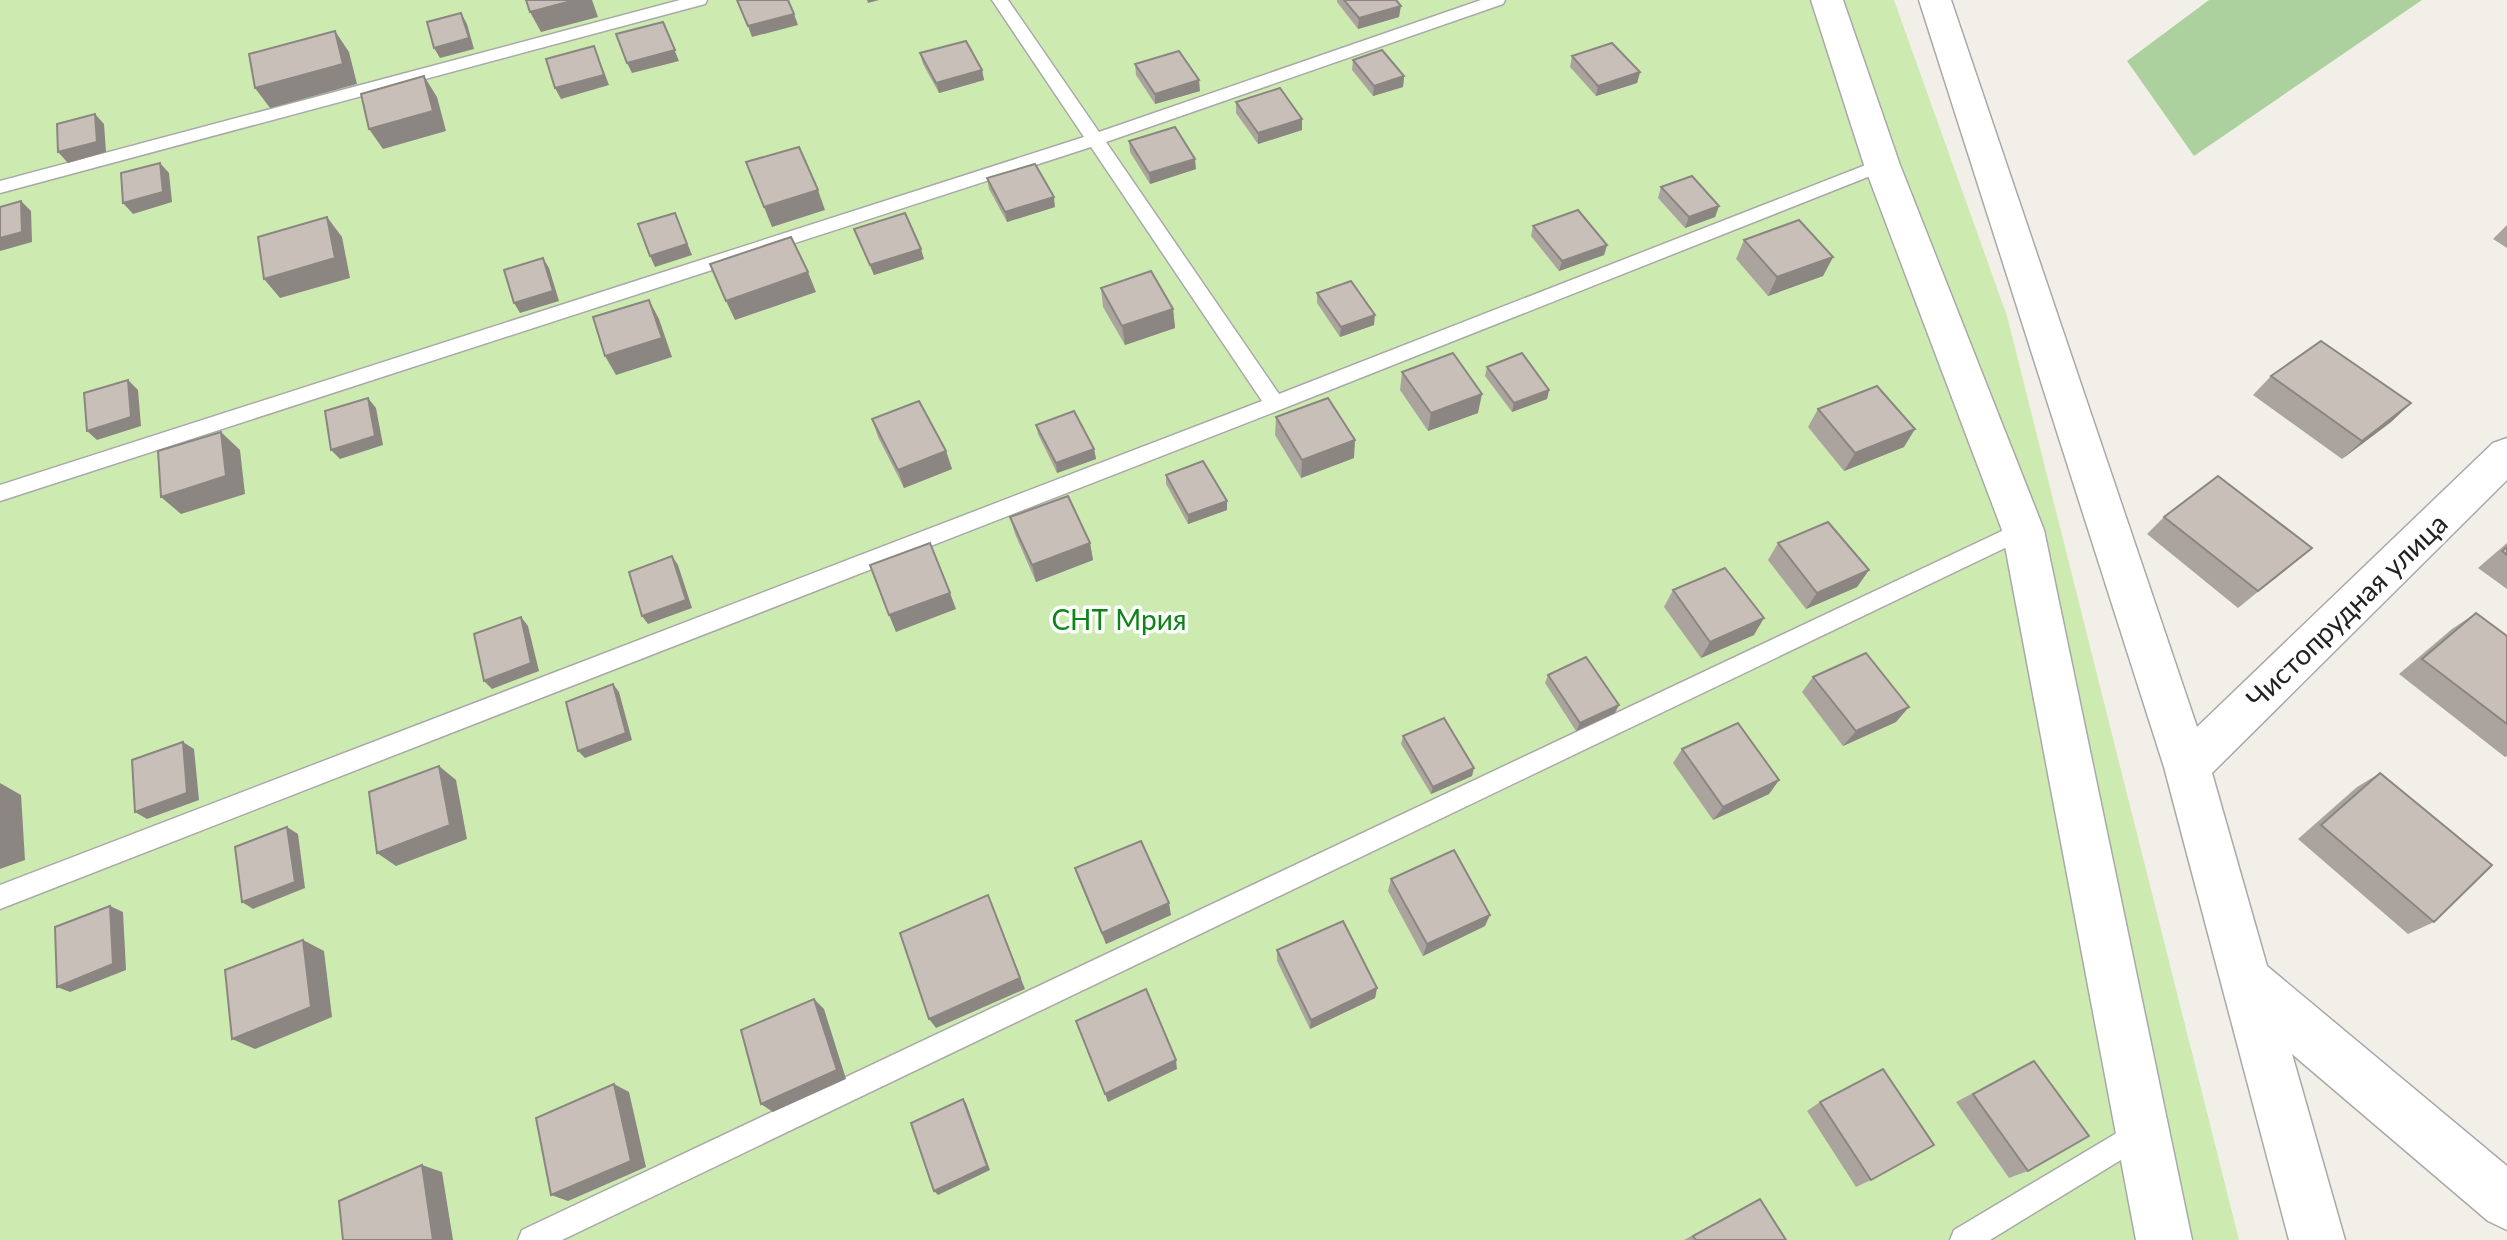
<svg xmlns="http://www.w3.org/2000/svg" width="2507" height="1240" viewBox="0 0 2507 1240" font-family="Lato,sans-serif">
	<rect width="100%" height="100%" fill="#f2efe9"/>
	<path fill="#cdebb0" d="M 0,0 L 1894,0 L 2007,316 L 2239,1240 L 0,1240 Z"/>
	<path fill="#add19e" d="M 2209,0 L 2422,0 L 2194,156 L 2127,61 Z"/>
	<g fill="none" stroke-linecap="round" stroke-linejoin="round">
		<defs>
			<g id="service">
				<path d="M 680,0 L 707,0 L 705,4 L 0,193 L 0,181 Z"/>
				<path d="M 992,0 L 1008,0 L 1099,132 L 1481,0 L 1505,0 L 1503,4 L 1106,142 L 1279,394 L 1876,161 L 1888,161 L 1891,165 L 1888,169 L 1282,409 L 0,909 L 0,885 L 1262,401 L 1091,147 L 0,501 L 0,485 L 1084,137 Z"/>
				<path d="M 2023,521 L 2030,524 L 2034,530 L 2030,536 L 562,1240 L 518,1240 L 522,1230 Z"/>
				<path d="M 2142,1118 L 2152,1121 L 2155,1131 L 2152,1141 L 1990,1240 L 1950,1240 L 1954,1230 Z"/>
			</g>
			<g id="minor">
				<path d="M 1811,0 L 1843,0 L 1900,165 L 2044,530 L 2192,1240 L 2136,1240 L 2002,530 L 1864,165 Z"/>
				<path d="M 1919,0 L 1951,0 L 2197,727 L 2493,443 L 2507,438 L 2507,480 L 2212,773 L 2267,966 L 2507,1166 L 2507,1230 L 2488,1221 L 2292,1054 L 2345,1240 L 2289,1240 L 2164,767 Z"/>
			</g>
		</defs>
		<use href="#service" stroke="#a9a9a9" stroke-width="3"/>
		<use href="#minor" stroke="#a9a9a9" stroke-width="3"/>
		<use href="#service" fill="#fff" fill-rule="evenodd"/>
		<use href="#minor" fill="#fff" fill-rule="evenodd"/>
	</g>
	<g fill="#aba49e">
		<path d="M 1337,0 L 1396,0 L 1399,17 L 1358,29 L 1337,2 Z"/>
		<path d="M 920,53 L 982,70 L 984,80 L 939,93 L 923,64 Z"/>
		<path d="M 1572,56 L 1640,72 L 1637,83 L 1596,96 L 1570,67 Z"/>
		<path d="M 1353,60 L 1404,76 L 1403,87 L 1373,96 L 1352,70 Z"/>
		<path d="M 1135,64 L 1200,91 L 1155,104 L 1136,75 Z"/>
		<path d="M 1236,102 L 1302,119 L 1302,130 L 1258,144 L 1236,113 Z"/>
		<path d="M 1129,141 L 1196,169 L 1150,184 L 1130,152 Z"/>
		<path d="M 987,178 L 1055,207 L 1007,222 L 989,189 Z"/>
		<path d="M 1661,187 L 1719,206 L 1715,217 L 1685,228 L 1658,198 Z"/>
		<path d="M 2507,225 L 2507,248 L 2493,239 Z"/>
		<path d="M 1533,226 L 1607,245 L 1604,255 L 1559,271 L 1531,236 Z"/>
		<path d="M 854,229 L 924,259 L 874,275 Z"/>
		<path d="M 1744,240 L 1833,257 L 1823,276 L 1768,296 L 1736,259 Z"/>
		<path d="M 1101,288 L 1173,309 L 1175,328 L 1125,345 L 1103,307 Z"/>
		<path d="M 1317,293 L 1374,325 L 1340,337 L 1317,303 Z"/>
		<path d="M 1487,367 L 1549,390 L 1547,399 L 1512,412 L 1485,376 Z"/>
		<path d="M 1402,372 L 1478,413 L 1428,431 L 1400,390 Z"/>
		<path d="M 2271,376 L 2411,403 L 2391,422 L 2342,459 L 2253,395 Z"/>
		<path d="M 1818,409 L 1904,447 L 1844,471 L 1808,427 Z"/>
		<path d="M 1276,417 L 1354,458 L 1301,478 L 1275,435 Z"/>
		<path d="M 872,419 L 946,451 L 952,469 L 904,488 L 878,437 Z"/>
		<path d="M 1036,425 L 1094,449 L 1096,459 L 1057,473 L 1038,434 Z"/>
		<path d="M 1166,475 L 1227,501 L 1227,510 L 1188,524 L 1166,484 Z"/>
		<path d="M 1010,517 L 1090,543 L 1093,560 L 1036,582 L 1015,534 Z"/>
		<path d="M 2164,517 L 2292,564 L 2238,608 L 2147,534 Z"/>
		<path d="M 1778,543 L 1869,570 L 1857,587 L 1806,609 L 1768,560 Z"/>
		<path d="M 2507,543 L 2507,589 L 2478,568 Z"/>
		<path d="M 1673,590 L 1754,635 L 1701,658 L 1664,607 Z"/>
		<path d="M 2476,613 L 2507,636 L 2507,756 L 2505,757 L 2399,674 L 2452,629 Z"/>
		<path d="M 1548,675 L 1615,713 L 1576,731 L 1545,683 Z"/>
		<path d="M 1813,677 L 1896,722 L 1843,746 L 1802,692 Z"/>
		<path d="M 1403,736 L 1472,776 L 1431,794 L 1401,744 Z"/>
		<path d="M 1682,749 L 1779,780 L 1769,794 L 1713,820 L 1673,763 Z"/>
		<path d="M 2380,773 L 2434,922 L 2408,934 L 2298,839 L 2357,787 Z"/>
		<path d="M 1075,868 L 1171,915 L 1106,944 L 1079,880 Z"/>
		<path d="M 1391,879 L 1485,926 L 1423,956 L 1388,891 Z"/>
		<path d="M 1277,950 L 1377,988 L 1375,998 L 1310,1029 L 1277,961 Z"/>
		<path d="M 2034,1061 L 2028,1171 L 2009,1178 L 1956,1102 Z"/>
		<path d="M 1820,1102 L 1871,1180 L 1856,1187 L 1807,1111 Z"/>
		<path d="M 1748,1205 L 1786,1240 L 1684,1240 Z"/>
	</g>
	<g fill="#8b8681">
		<path d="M 575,0 L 592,0 L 598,17 L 541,32 L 530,12 Z"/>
		<path d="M 867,0 L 879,0 L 868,3 Z"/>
		<path d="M 1401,6 L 1399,17 L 1358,29 L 1359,18 Z"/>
		<path d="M 461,13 L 467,24 L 474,49 L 440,58 L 434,48 Z"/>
		<path d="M 794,14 L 798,25 L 752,37 L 748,26 Z"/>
		<path d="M 663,22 L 679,61 L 632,73 L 627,63 Z"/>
		<path d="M 335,31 L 349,52 L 357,84 L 270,108 L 255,88 Z"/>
		<path d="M 594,46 L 609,85 L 561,99 L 555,88 Z"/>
		<path d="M 982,70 L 984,80 L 939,93 L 936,83 Z"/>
		<path d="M 1640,72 L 1637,83 L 1596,96 L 1598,86 Z"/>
		<path d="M 424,76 L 437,97 L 446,131 L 383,149 L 369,129 Z"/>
		<path d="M 1404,76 L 1403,87 L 1373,96 L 1374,86 Z"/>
		<path d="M 1199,80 L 1200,91 L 1155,104 L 1155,94 Z"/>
		<path d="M 95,114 L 104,124 L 106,152 L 68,163 L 58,152 Z"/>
		<path d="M 1302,119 L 1302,130 L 1258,144 L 1258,133 Z"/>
		<path d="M 1195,159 L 1196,169 L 1150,184 L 1149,173 Z"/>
		<path d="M 160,163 L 169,173 L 172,202 L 133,214 L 123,203 Z"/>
		<path d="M 818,190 L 825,210 L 772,227 L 764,207 Z"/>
		<path d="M 1054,197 L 1055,207 L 1007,222 L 1005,212 Z"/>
		<path d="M 21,201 L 31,211 L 32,242 L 0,251 L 0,238 Z"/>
		<path d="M 1719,206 L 1715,217 L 1685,228 L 1689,217 Z"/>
		<path d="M 675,213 L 692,255 L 655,267 L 650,256 Z"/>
		<path d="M 327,217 L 342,237 L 350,278 L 280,298 L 264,279 Z"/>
		<path d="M 1607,245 L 1604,255 L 1559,271 L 1562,261 Z"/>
		<path d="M 921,249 L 924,259 L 874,275 L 870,265 Z"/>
		<path d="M 1833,257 L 1823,276 L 1768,296 L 1777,277 Z"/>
		<path d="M 543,258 L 549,268 L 559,301 L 520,313 L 514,303 Z"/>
		<path d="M 808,272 L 816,292 L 735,320 L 726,301 Z"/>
		<path d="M 649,300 L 659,319 L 672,357 L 616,375 L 605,356 Z"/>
		<path d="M 1173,309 L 1175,328 L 1125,345 L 1122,326 Z"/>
		<path d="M 1375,315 L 1374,325 L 1340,337 L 1341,327 Z"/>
		<path d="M 128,380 L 138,390 L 141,426 L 97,440 L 87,431 Z"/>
		<path d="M 1549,390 L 1547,399 L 1512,412 L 1514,403 Z"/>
		<path d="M 1482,394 L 1478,413 L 1428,431 L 1431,413 Z"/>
		<path d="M 368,398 L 376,408 L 383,445 L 340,459 L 331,450 Z"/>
		<path d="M 2411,403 L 2391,422 L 2342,459 L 2362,441 Z"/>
		<path d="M 1915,429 L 1904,447 L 1844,471 L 1855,453 Z"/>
		<path d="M 221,432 L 240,450 L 245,494 L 181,514 L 161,497 Z"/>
		<path d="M 1355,440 L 1354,458 L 1301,478 L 1302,460 Z"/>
		<path d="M 1094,449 L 1096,459 L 1057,473 L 1056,463 Z"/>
		<path d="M 946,451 L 952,469 L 904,488 L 898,470 Z"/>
		<path d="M 1227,501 L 1227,510 L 1188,524 L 1188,515 Z"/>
		<path d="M 1090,543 L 1093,560 L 1036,582 L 1032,565 Z"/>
		<path d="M 672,556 L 678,565 L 692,608 L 648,624 L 642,616 Z"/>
		<path d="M 1869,570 L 1857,587 L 1806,609 L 1817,593 Z"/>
		<path d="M 950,593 L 956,609 L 896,632 L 889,615 Z"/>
		<path d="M 521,617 L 528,626 L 539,671 L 492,689 L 484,681 Z"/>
		<path d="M 1764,618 L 1754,635 L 1701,658 L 1710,642 Z"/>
		<path d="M 613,684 L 619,692 L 632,740 L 585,758 L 578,751 Z"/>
		<path d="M 1619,705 L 1615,713 L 1576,731 L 1580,723 Z"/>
		<path d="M 1909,707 L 1896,722 L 1843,746 L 1856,731 Z"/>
		<path d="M 183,742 L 194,749 L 199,800 L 147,819 L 135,812 Z"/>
		<path d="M 439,766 L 456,780 L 467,839 L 396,866 L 377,853 Z"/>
		<path d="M 1474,768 L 1472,776 L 1431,794 L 1433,787 Z"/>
		<path d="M 1779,780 L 1769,794 L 1713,820 L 1723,807 Z"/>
		<path d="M 0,783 L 21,795 L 25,860 L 0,869 Z"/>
		<path d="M 287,827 L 298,834 L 305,888 L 253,909 L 242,902 Z"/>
		<path d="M 988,895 L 1025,989 L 936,1028 L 929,1019 Z"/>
		<path d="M 1169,903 L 1171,915 L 1106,944 L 1102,933 Z"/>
		<path d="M 110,906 L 123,912 L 126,970 L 70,992 L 57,987 Z"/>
		<path d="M 1490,915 L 1485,926 L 1423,956 L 1427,944 Z"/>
		<path d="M 303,940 L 324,951 L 332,1017 L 255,1049 L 232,1039 Z"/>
		<path d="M 1377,988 L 1375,998 L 1310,1029 L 1311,1020 Z"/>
		<path d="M 814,999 L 824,1009 L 846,1079 L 773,1112 L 761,1104 Z"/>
		<path d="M 1176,1060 L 1177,1069 L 1108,1102 L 1105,1094 Z"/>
		<path d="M 614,1084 L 629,1092 L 646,1167 L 568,1201 L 551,1195 Z"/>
		<path d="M 963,1099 L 966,1103 L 990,1170 L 938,1195 L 934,1191 Z"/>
		<path d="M 422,1165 L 442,1172 L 453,1240 L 433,1240 Z"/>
	</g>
	<g fill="#c7bfb8" stroke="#8b8681" stroke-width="2">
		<path d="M 526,0 L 575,0 L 530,12 Z"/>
		<path d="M 737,0 L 788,0 L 794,14 L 748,26 Z"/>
		<path d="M 1344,0 L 1396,0 L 1401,6 L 1359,18 Z"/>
		<path d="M 461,13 L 469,38 L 434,48 L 427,22 Z"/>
		<path d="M 663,22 L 675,50 L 627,63 L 616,34 Z"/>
		<path d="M 335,31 L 343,64 L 255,88 L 249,54 Z"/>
		<path d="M 966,41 L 982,70 L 936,83 L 920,53 Z"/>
		<path d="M 1612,43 L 1640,72 L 1598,86 L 1572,56 Z"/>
		<path d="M 594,46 L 604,75 L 555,88 L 546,59 Z"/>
		<path d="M 1382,50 L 1404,76 L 1374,86 L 1353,60 Z"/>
		<path d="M 1179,51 L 1199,80 L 1155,94 L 1135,64 Z"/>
		<path d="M 424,76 L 433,111 L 369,129 L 361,94 Z"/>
		<path d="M 1280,88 L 1302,119 L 1258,133 L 1236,102 Z"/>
		<path d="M 95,114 L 97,142 L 58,152 L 57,124 Z"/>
		<path d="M 1175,127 L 1195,159 L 1149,173 L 1129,141 Z"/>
		<path d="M 799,147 L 818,190 L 764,207 L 746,162 Z"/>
		<path d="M 160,163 L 163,192 L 123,203 L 121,173 Z"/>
		<path d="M 1035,164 L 1054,197 L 1005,212 L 987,178 Z"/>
		<path d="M 1692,176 L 1719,206 L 1689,217 L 1661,187 Z"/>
		<path d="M 21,201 L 22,232 L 0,238 L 0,207 Z"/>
		<path d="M 1578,210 L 1607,245 L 1562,261 L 1533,226 Z"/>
		<path d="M 675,213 L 687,244 L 650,256 L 638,224 Z"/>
		<path d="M 905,213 L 921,249 L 870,265 L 854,229 Z"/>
		<path d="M 327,217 L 335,258 L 264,279 L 258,237 Z"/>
		<path d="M 1799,220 L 1833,257 L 1777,277 L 1744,240 Z"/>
		<path d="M 791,237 L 808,272 L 726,301 L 710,264 Z"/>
		<path d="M 543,258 L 553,291 L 514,303 L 504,270 Z"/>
		<path d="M 1151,271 L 1173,309 L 1122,326 L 1101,288 Z"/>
		<path d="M 1351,281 L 1375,315 L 1341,327 L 1317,293 Z"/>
		<path d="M 649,300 L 662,338 L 605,356 L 593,317 Z"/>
		<path d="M 2321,341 L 2411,403 L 2362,441 L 2271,376 Z"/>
		<path d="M 1453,353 L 1482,394 L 1431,413 L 1402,372 Z"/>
		<path d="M 1522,353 L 1549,390 L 1514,403 L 1487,367 Z"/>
		<path d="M 128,380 L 131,417 L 87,431 L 84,393 Z"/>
		<path d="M 1877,386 L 1915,429 L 1855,453 L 1818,409 Z"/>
		<path d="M 368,398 L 375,436 L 331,450 L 325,411 Z"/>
		<path d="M 1328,398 L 1355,440 L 1302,460 L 1276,417 Z"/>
		<path d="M 919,401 L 946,451 L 898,470 L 872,419 Z"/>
		<path d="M 1074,411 L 1094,449 L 1056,463 L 1036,425 Z"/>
		<path d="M 221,432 L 226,476 L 161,497 L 158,451 Z"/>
		<path d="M 1203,461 L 1227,501 L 1188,515 L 1166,475 Z"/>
		<path d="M 2218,476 L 2312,548 L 2258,591 L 2164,517 Z"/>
		<path d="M 1068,496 L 1090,543 L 1032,565 L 1010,517 Z"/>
		<path d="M 1828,522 L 1869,570 L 1817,593 L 1778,543 Z"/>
		<path d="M 930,543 L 950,593 L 889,615 L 870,565 Z"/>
		<path d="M 2507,547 L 2507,555 L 2502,551 Z"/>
		<path d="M 672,556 L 686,600 L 642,616 L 629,572 Z"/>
		<path d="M 1725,568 L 1764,618 L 1710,642 L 1673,590 Z"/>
		<path d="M 2476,613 L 2507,636 L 2507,724 L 2422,659 Z"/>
		<path d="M 521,617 L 531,663 L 484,681 L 474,634 Z"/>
		<path d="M 1866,653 L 1909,707 L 1856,731 L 1813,677 Z"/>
		<path d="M 1586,657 L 1619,705 L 1580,723 L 1548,675 Z"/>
		<path d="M 613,684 L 626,733 L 578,751 L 566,702 Z"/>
		<path d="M 1444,718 L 1474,768 L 1433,787 L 1403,736 Z"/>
		<path d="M 1738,723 L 1779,780 L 1723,807 L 1682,749 Z"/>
		<path d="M 183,742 L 187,793 L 135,812 L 132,760 Z"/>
		<path d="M 439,766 L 450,825 L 377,853 L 369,792 Z"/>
		<path d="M 2380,773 L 2492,865 L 2434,922 L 2321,825 Z"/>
		<path d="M 287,827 L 295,882 L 242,902 L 235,847 Z"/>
		<path d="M 1141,841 L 1169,903 L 1102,933 L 1075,868 Z"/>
		<path d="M 1454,850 L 1490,915 L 1427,944 L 1391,879 Z"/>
		<path d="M 988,895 L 1020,978 L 929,1019 L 900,933 Z"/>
		<path d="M 110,906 L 113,964 L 57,987 L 55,927 Z"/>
		<path d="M 1343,921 L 1377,988 L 1311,1020 L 1277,950 Z"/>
		<path d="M 303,940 L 311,1007 L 232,1039 L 225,970 Z"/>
		<path d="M 1146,989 L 1176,1060 L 1105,1094 L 1076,1021 Z"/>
		<path d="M 814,999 L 837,1070 L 761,1104 L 741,1030 Z"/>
		<path d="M 2034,1061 L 2089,1136 L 2028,1171 L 1973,1094 Z"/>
		<path d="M 1883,1069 L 1934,1145 L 1871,1180 L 1820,1102 Z"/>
		<path d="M 614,1084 L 631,1161 L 551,1195 L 536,1118 Z"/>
		<path d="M 963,1099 L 987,1166 L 934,1191 L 911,1123 Z"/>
		<path d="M 422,1165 L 433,1240 L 343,1240 L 339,1201 Z"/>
		<path d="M 1760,1199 L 1786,1240 L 1696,1240 L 1693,1236 Z"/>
	</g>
	<g text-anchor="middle" stroke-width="7" stroke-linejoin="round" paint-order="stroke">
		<g font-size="28" fill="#222" stroke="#fff">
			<text transform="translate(2347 611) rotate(-44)" y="10">Чистопрудная улица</text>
		</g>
		<g font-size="28" fill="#0c8416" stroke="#fff">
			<text x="1119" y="630">СНТ Мрия</text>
		</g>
	</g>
</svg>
